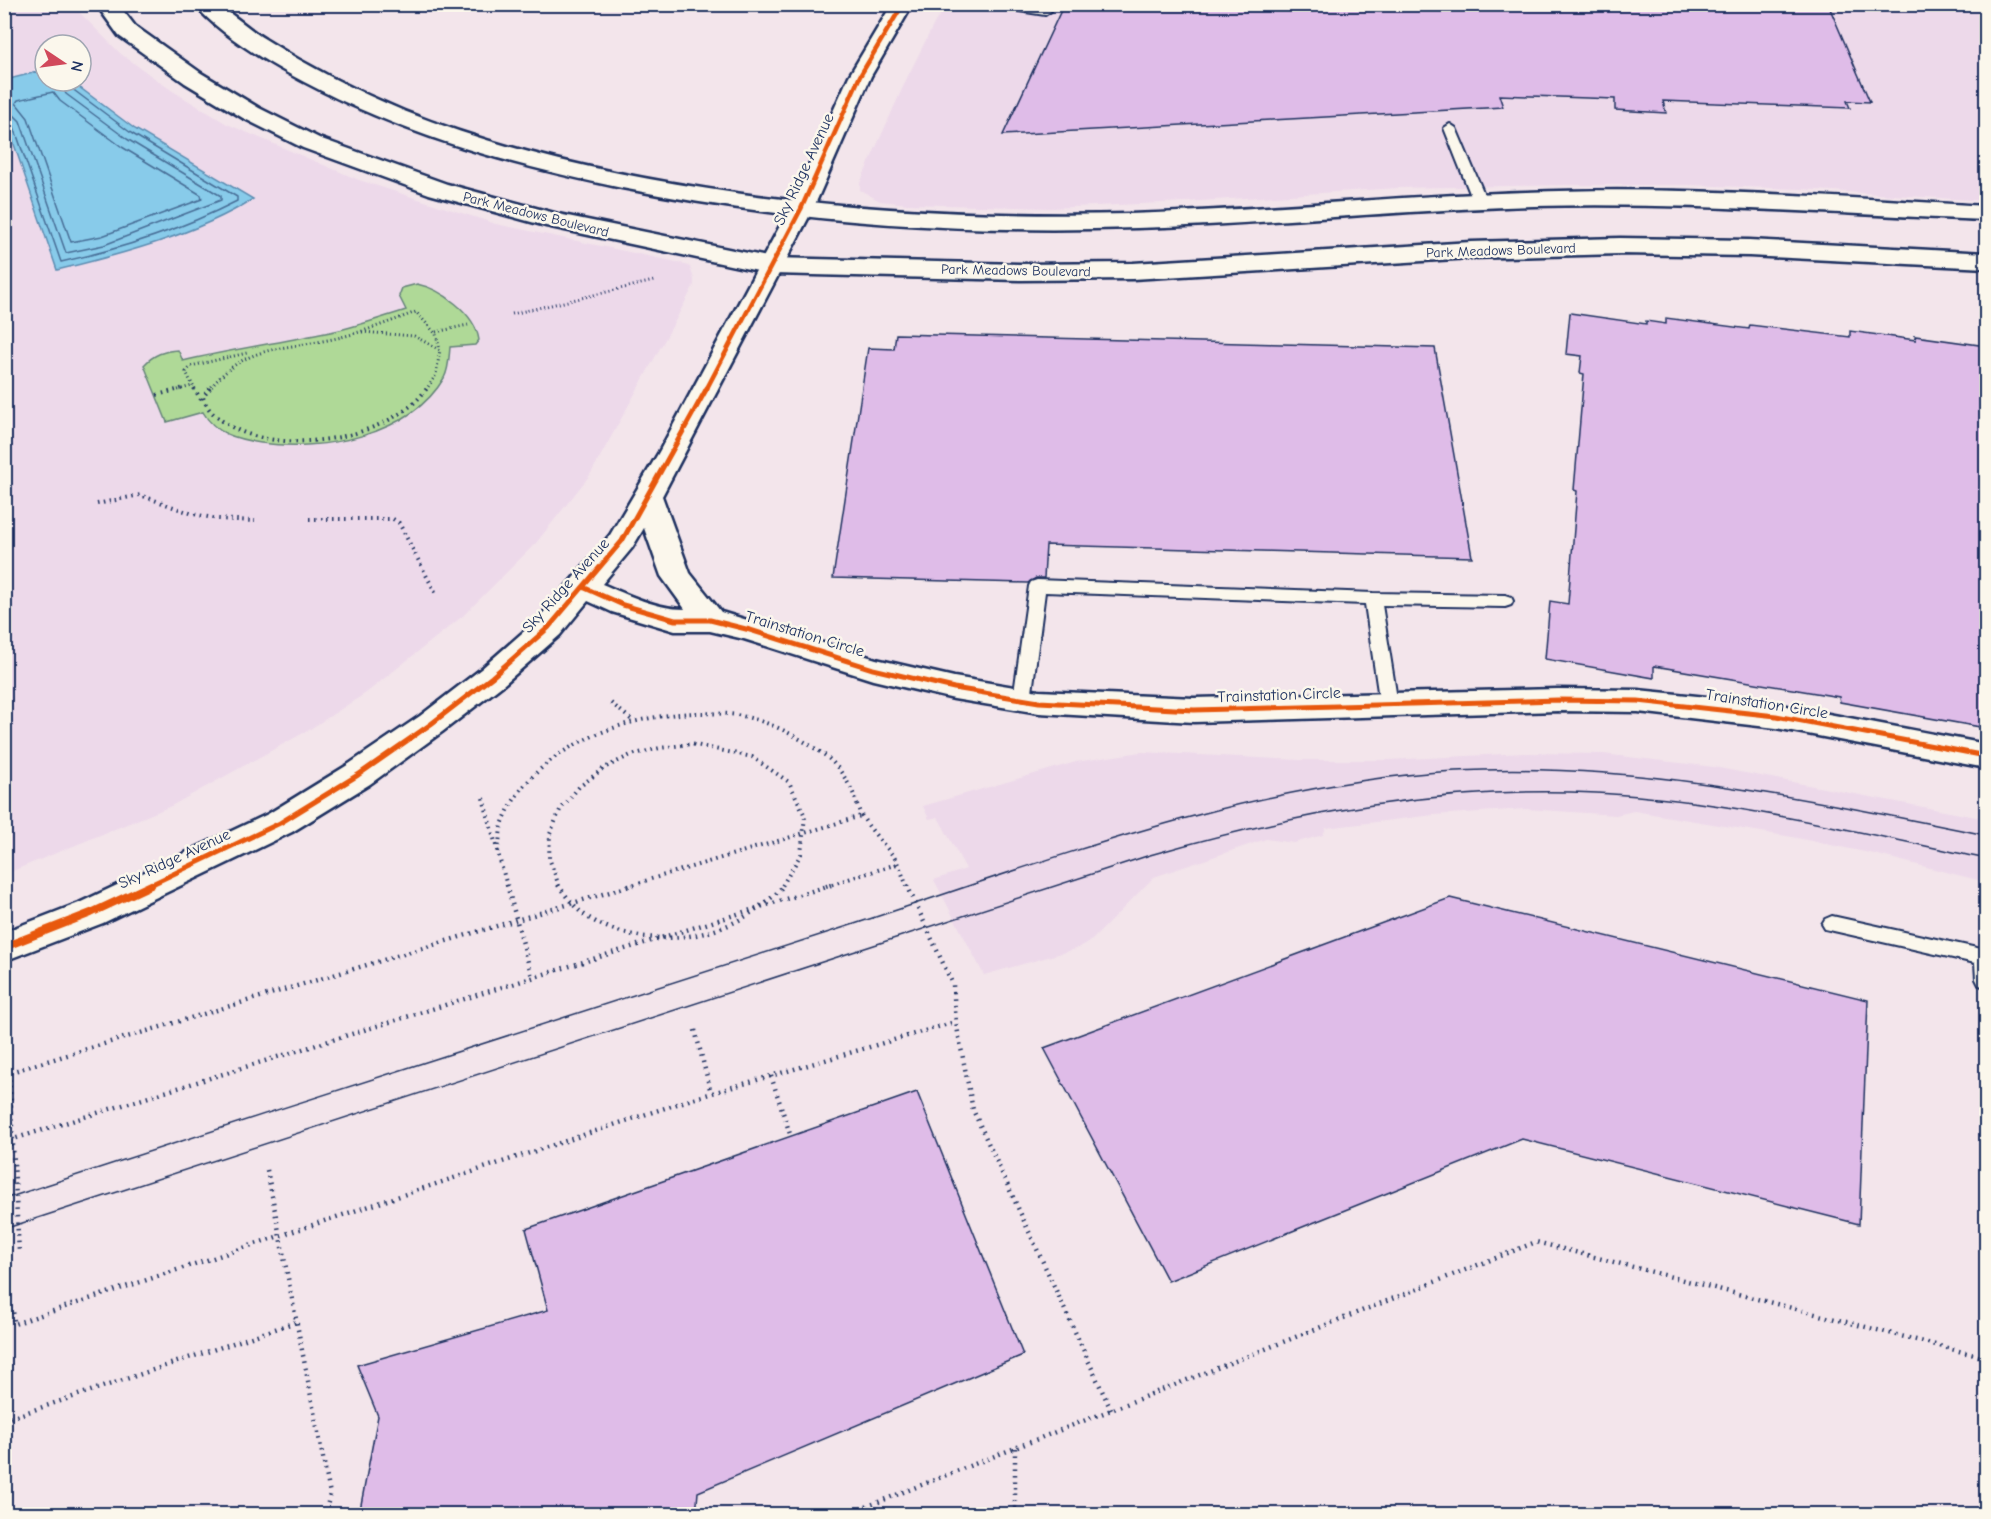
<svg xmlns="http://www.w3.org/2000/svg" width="1991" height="1519" viewBox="0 0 1991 1519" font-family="'Comic Neue',sans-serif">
	<rect width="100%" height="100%" fill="#f3e5eb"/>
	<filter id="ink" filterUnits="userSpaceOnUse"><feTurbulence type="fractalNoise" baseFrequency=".0167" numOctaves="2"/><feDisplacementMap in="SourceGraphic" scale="12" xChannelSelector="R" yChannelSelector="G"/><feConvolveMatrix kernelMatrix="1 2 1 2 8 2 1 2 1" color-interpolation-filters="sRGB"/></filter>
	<g filter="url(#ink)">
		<g fill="#edd9ea" fill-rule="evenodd">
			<path d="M 5,5 L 72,5 L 121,54 L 171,90 L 227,124 L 359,180 L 496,224 L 681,263 L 690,267 L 694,279 L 694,285 L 674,323 L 590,475 L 536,543 L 464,615 L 366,693 L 307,731 L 171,806 L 5,874 ZM 45,45 L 81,45 L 81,81 L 45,81 Z"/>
			<path d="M 947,5 L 1986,5 L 1986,201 L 1801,189 L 1689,185 L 1567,185 L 1398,188 L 1185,202 L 1050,208 L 908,204 L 880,201 L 860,190 L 860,183 L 907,78 L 935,22 Z"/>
			<path d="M 1141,752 L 1300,760 L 1388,760 L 1525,753 L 1603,754 L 1714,767 L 1986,819 L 1986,882 L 1870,853 L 1792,837 L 1634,811 L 1616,815 L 1526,809 L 1434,815 L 1326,828 L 1323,835 L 1294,843 L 1266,839 L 1154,877 L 1092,940 L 1076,949 L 984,975 L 934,880 L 966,869 L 938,817 L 929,819 L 923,806 L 1076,762 Z"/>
		</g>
		<path fill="#afd997" stroke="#65847a" stroke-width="1.5" d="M 417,284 C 441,289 475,313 479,340 L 475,345 L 450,347 C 449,357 449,369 444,378 C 410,436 322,452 261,443 C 237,439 215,434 203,412 L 167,422 L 144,365 C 154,354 164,351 178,350 L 183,361 C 233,349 284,342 335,331 C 359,326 383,317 406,310 L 399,296 L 402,288 Z"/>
		<path fill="#88cbea" stroke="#5c8db2" stroke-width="1.5" d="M 45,70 L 45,81 L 71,81 L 135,129 L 253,199 C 198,234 119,255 57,270 L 5,118 L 5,80 Z"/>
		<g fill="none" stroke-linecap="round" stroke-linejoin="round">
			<g stroke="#476d96" stroke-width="1.5">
				<path d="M 53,92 L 60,101 L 122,147 L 201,195 L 202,199 L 102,236 L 71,242 L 28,118 L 16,103 L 18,100 Z"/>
				<path d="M 4,112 L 13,114 L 20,121 L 66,253 L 104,245 L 221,200 L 221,196 L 127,139 L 66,94 L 60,81"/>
				<path d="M 4,119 L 13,124 L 61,262 C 121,249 182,229 237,201 L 237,197 L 131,133 L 71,88 L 68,81"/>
			</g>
		</g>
		<g fill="#dfbce8" stroke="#1b2f5e" stroke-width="1.5">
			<path d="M 1064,4 L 1828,4 L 1870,102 L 1847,101 L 1850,108 L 1663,101 L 1666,113 L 1615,110 L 1615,99 L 1499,95 L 1503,107 L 1003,135 Z"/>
			<path d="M 1570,313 L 1646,324 L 1646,321 L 1666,324 L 1666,318 L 1749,329 L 1750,325 L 1850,337 L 1850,331 L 1916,340 L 1915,336 L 1986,346 L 1986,728 L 1840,702 L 1839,697 L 1654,666 L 1654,678 L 1545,659 L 1550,601 L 1568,604 L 1577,491 L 1574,490 L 1584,374 L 1580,373 L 1582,356 L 1566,354 Z"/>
			<path d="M 896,334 L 1435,348 L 1472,557 L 1046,545 L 1044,578 L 1036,578 L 1028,583 L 833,578 L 868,348 L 894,349 Z"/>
			<path d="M 1450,898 L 1868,1000 L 1859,1224 L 1522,1139 L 1168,1281 L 1044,1048 Z"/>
			<path d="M 917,1092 L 1023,1355 L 698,1492 L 696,1515 L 359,1515 L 378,1416 L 357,1365 L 548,1310 L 526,1229 Z"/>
		</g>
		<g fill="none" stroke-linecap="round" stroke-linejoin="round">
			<defs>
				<g id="lane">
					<path d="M 994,4 L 1026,4 L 1049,9 L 1051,11 L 1045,15 L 1000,8 Z"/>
					<path d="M 1450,124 L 1456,128 L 1487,201 L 1485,204 L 1475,204 L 1473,201 L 1444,128 Z"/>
					<path d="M 1037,580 L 1373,593 L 1505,595 L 1511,597 L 1513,601 L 1511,605 L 1505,607 L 1382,605 L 1398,705 L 1395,709 L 1389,711 L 1383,709 L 1380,705 L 1365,604 L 1045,592 L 1031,700 L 1028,704 L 1022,706 L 1016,704 L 1013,700 L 1029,586 L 1031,582 Z"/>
					<path d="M 1832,916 L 1986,950 L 1986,987 L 1979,985 L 1976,979 L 1975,963 L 1825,929 L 1822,924 L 1825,919 Z"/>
				</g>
				<path id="street" d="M 892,4 L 913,4 L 871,76 L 813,209 L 662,496 L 690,573 L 721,612 L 876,659 L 954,677 L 1039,691 L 1194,698 L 1558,689 L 1638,690 L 1776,704 L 1986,744 L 1986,768 L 1776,728 L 1638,712 L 1558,711 L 1194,722 L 1039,713 L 954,699 L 873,680 L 744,639 L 710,631 L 675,631 L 612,612 L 588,601 L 560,635 L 503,685 L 442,732 L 370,784 L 292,832 L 103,923 L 4,961 L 4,932 L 79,903 L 268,814 L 346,766 L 420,716 L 481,669 L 538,619 L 610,535 L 659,452 L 789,209 L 849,76 ZM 644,528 L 661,576 L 685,609 C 657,609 628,595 602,584 L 632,548 Z"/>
				<g id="secondary">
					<path d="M 96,4 L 118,4 L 135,26 L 201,73 L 259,108 L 319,138 L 447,184 L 558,214 L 772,258 L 1020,264 L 1133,263 L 1471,242 L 1620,238 L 1749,240 L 1986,253 L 1986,268 L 1749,256 L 1620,254 L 1471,258 L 1133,279 L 1020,280 L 772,274 L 546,226 L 429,194 L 303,148 L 243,118 L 185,83 L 119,36 Z"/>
					<path d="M 194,4 C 203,4 213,3 220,7 C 236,16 250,30 265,39 C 309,67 356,91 404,111 C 509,153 623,177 735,193 C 866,211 997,217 1130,214 C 1262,210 1393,196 1526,192 C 1679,186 1833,197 1986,206 L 1986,220 C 1835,214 1685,202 1534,206 C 1401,210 1269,224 1137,228 C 964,234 791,222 622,188 C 537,170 453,149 374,115 C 320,92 231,48 194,4 Z"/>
				</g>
			</defs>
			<use href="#lane" stroke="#1b2f5e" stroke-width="4"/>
			<use href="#street" stroke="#1b2f5e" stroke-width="5"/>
			<use href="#secondary" stroke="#1b2f5e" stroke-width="5"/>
			<g stroke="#1b2f5e" stroke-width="3" stroke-dasharray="1 3" stroke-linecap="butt">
				<path d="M 512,314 L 654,281"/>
				<path d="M 362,332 L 414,336 L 440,350"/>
				<path d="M 436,332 L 468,325"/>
				<path d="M 178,390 L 192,386"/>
				<path d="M 195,390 L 186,372 L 191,366 L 247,353"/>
				<path d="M 209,390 C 243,346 278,350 328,340 C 358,334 387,323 416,312 L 436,334 L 440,350"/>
				<path d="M 426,390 L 436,375 L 440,350"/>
			</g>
			<g stroke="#1b2f5e" stroke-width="4" stroke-dasharray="1.5 4.5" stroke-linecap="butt">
				<path d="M 194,388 L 203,403"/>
				<path d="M 210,388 L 203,397 C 207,410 216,417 227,424 C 278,458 392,440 427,388"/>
				<path d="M 157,395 L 184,388"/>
				<path d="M 97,504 L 140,495 L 193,514 L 218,519 L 255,521"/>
				<path d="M 309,519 L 393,519 L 399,523 L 436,594"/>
				<path d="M 611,703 L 633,721"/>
				<path d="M 483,798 L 507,886"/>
				<path d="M 498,852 C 499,843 500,833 502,825 C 529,747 630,712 705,713 C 715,714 726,713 737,715 C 769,721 796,735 823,754 C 835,762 847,779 853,793 C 857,801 858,811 863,818 C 872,832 884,844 894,857 C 900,866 903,877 907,886"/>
				<path d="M 559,886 L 549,858 L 550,834 L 560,810 L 579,787 L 604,768 L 631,755 L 660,748 L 691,744 L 752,757 L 789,782 L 805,816 L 801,854 L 782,886"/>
				<path d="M 628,886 L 861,816"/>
				<path d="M 826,886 L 897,864"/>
			</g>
			<g stroke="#1b2f5e" stroke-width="4.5" stroke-dasharray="1.5 5" stroke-linecap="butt">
				<path d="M 507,885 L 532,977"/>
				<path d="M 558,885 C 567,897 576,910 589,918 C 639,949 715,943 760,906 C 768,900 778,894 783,885"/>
				<path d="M 907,885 L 953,985 L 956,1022 L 973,1110 L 1111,1410"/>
				<path d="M 695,1030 L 711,1093"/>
				<path d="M 9,1073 L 19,1252"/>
				<path d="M 4,1074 L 633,885"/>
				<path d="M 771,1076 L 791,1137"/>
				<path d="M 4,1142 L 831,885"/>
				<path d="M 267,1170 L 330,1494 L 325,1514"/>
				<path d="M 4,1312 L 13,1309 L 14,1324 L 692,1099 L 955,1022"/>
				<path d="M 4,1420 L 296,1322"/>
				<path d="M 1015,1448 L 1015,1514"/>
				<path d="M 848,1514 L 1536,1242 L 1986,1358"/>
			</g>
			<use href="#lane" fill="#fbf7ec" fill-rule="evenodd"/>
			<use href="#street" fill="#fbf7ec" fill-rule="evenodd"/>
			<use href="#secondary" fill="#fbf7ec" fill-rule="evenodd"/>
			<g stroke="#1b2f5e" stroke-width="1.5">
				<path d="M 4,1199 C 285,1107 566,1016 848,926 C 1045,862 1246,783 1455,771 C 1636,761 1810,800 1986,835"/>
				<path d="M 4,1229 L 1150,855 C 1296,813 1445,785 1597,793 C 1729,800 1858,832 1986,859"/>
			</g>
			<defs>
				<path id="cycleway-far2" d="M 706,390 L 801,209 L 860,76 L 903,4"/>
				<g id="cycleway-far1">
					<path d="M 585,588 L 623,605 L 675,620 L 710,620 L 750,630 L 873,669 L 954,688 L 1039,702 L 1194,710 L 1558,700 L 1638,701 L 1776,716 L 1986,756"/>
					<path d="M 148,886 L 280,823 L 358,775 L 431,724 L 492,677 L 549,627 L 622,541 L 707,388"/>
				</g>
				<path id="cycleway" d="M 4,947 L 91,913 L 151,885"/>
			</defs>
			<use href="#cycleway-far2" stroke="#fbf7ec" stroke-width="8"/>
			<use href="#cycleway-far1" stroke="#fbf7ec" stroke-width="9"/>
			<use href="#cycleway" stroke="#fbf7ec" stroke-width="11"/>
			<use href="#cycleway-far2" stroke="#e8590c" stroke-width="4.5"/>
			<use href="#cycleway-far1" stroke="#e8590c" stroke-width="5"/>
			<use href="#cycleway" stroke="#e8590c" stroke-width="8"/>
		</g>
	</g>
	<g text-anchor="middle" stroke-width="5" stroke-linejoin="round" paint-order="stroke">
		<g font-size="14" fill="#1b2f5e" stroke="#fbf7ec">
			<text transform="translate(536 214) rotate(14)" y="5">Park Meadows Boulevard</text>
			<text transform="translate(1501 250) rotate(-2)" y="5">Park Meadows Boulevard</text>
			<text transform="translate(1016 270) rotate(1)" y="5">Park Meadows Boulevard</text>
		</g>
		<g font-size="16" fill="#1b2f5e" stroke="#fbf7ec">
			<text transform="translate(803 169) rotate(-65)" y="6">Sky Ridge Avenue</text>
			<text transform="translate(565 585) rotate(-48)" y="6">Sky Ridge Avenue</text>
			<text transform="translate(805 633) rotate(17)" y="6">Trainstation Circle</text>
			<text transform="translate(1279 694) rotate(-2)" y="6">Trainstation Circle</text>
			<text transform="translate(1767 703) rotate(9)" y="6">Trainstation Circle</text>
			<text transform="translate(174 858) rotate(-25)" y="6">Sky Ridge Avenue</text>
		</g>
	</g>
	<rect width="1991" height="1519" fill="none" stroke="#fbf7ec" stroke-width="24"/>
	<rect x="12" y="12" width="1967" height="1495" fill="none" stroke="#1b2f5e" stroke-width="2" filter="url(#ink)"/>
	<g transform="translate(63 63) rotate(103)"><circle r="28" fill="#fbf7ec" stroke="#a1a7b3" stroke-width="1.5"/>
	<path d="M0-4.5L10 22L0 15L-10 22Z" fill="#d1495b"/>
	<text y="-9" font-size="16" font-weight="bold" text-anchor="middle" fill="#1b2f5e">N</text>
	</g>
</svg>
